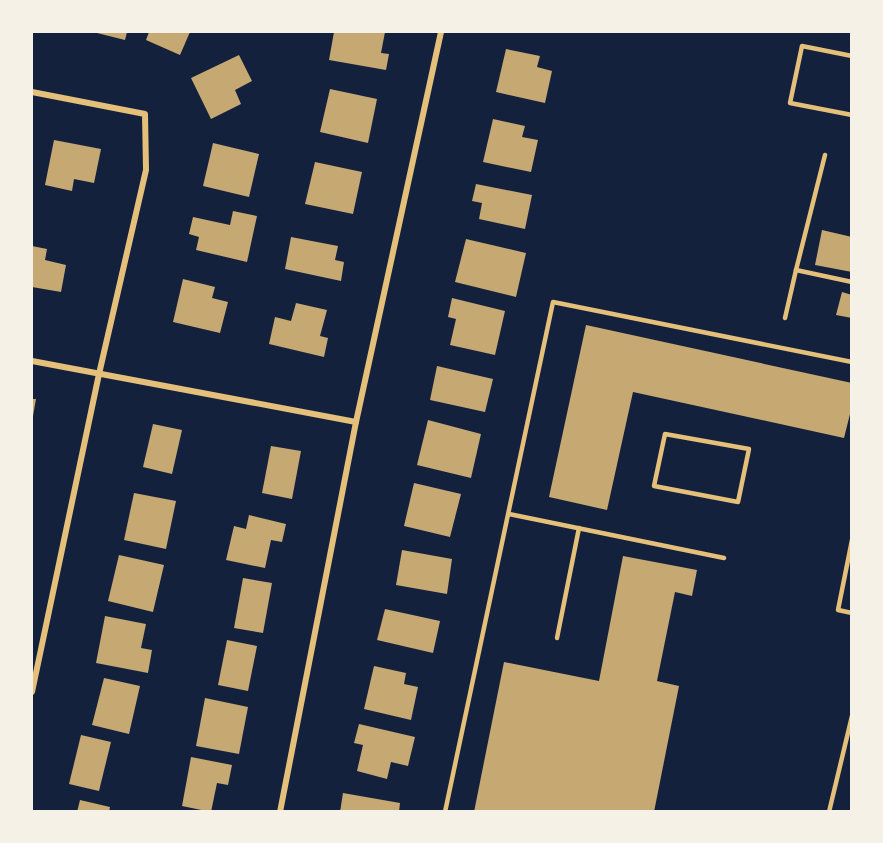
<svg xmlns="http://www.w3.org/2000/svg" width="883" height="843" viewBox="0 0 883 843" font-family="Manrope,sans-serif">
	<rect width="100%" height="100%" fill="#14213d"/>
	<g fill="#c6a872">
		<path d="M 93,32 L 127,32 L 125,40 Z"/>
		<path d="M 149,32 L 190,32 L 180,55 L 146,40 Z"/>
		<path d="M 334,32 L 385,32 L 381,53 L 389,54 L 386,70 L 329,60 Z"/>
		<path d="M 506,49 L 540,56 L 537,67 L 552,71 L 545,103 L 496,92 Z"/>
		<path d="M 239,55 L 252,81 L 235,90 L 241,104 L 211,119 L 191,78 Z"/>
		<path d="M 330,89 L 377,99 L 368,143 L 320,132 Z"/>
		<path d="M 493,119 L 525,126 L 522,137 L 538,140 L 531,172 L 483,162 Z"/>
		<path d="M 54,140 L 101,149 L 94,183 L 74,179 L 72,191 L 45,185 Z"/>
		<path d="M 213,143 L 259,154 L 249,197 L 203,186 Z"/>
		<path d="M 315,162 L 362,172 L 353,214 L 305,204 Z"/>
		<path d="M 476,184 L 532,195 L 525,229 L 479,219 L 482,203 L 472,201 Z"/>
		<path d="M 233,211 L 257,216 L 247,262 L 196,250 L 199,237 L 189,234 L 193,217 L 230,225 Z"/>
		<path d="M 822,230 L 852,237 L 852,272 L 815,265 Z"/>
		<path d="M 291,237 L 338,246 L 335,260 L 344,262 L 341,281 L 285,269 Z"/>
		<path d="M 466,239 L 526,253 L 516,297 L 455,282 Z"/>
		<path d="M 32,246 L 47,249 L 45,260 L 66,265 L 61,292 L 32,287 Z"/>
		<path d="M 183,279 L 215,287 L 212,298 L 228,302 L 220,333 L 173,322 Z"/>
		<path d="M 842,292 L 852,295 L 852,318 L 836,315 Z"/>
		<path d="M 452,298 L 505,311 L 495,355 L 450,345 L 456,319 L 448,317 Z"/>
		<path d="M 296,303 L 327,310 L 320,336 L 328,338 L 324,357 L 269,344 L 275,317 L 291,321 Z"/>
		<path d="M 586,325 L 852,383 L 852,406 L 844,438 L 633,392 L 607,510 L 549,497 Z"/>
		<path d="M 437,366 L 493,379 L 485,412 L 430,400 Z"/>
		<path d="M 32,399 L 36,399 L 33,416 L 32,416 Z"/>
		<path d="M 428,420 L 481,434 L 471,478 L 417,465 Z"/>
		<path d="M 153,424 L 182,430 L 172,474 L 143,467 Z"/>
		<path d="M 271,446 L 301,451 L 292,499 L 262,493 Z"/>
		<path d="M 414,483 L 461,494 L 450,537 L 404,526 Z"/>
		<path d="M 134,493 L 176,501 L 166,549 L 124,540 Z"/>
		<path d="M 249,515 L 286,524 L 282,542 L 271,540 L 265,568 L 226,560 L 234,526 L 246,529 Z"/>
		<path d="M 402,550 L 452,559 L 447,594 L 396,585 Z"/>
		<path d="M 119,555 L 164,565 L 153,612 L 108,601 Z"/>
		<path d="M 623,556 L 697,570 L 692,596 L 675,592 L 657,681 L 679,686 L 654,812 L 474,812 L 504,662 L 599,681 Z"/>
		<path d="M 243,578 L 272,583 L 263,633 L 234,628 Z"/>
		<path d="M 385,609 L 440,621 L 433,653 L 377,640 Z"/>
		<path d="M 105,616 L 146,624 L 141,648 L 152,650 L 148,673 L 96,663 Z"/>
		<path d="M 227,640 L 257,646 L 248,691 L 218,685 Z"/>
		<path d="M 374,666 L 406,673 L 404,684 L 418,687 L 411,720 L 364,709 Z"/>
		<path d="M 104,678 L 140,686 L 129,734 L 92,725 Z"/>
		<path d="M 205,698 L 248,707 L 239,754 L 196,746 Z"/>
		<path d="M 359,724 L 415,737 L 408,766 L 391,762 L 387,779 L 357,771 L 363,745 L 354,743 Z"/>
		<path d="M 81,735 L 111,742 L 99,791 L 69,784 Z"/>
		<path d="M 191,757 L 232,765 L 228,785 L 217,783 L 211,812 L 182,806 Z"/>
		<path d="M 343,793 L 400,803 L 399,812 L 340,812 Z"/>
		<path d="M 80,800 L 110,807 L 109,812 L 77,812 Z"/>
	</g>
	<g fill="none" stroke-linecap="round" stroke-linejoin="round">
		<g stroke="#e5c07b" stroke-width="4.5">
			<path d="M 852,56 L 802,46 L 790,103 L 852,115"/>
			<path d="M 825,155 L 796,270 L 852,282"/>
			<path d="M 785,318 L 796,270"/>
			<path d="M 665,434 L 749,449 L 738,502 L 654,486 Z"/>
			<path d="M 509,514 L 724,558"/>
			<path d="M 852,540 L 838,610 L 852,613"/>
			<path d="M 557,638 L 579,528"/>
			<path d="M 445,812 L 553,302 L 852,362"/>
			<path d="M 829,812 L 852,716"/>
		</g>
		<g stroke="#e5c07b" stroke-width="6">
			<path d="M 32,92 L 145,114 L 146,170 L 99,374 L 32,692"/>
			<path d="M 32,361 L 356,422"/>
			<path d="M 280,812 L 356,422 L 441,32"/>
		</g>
	</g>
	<rect width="883" height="843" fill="none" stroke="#f6f1e7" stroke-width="66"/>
</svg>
